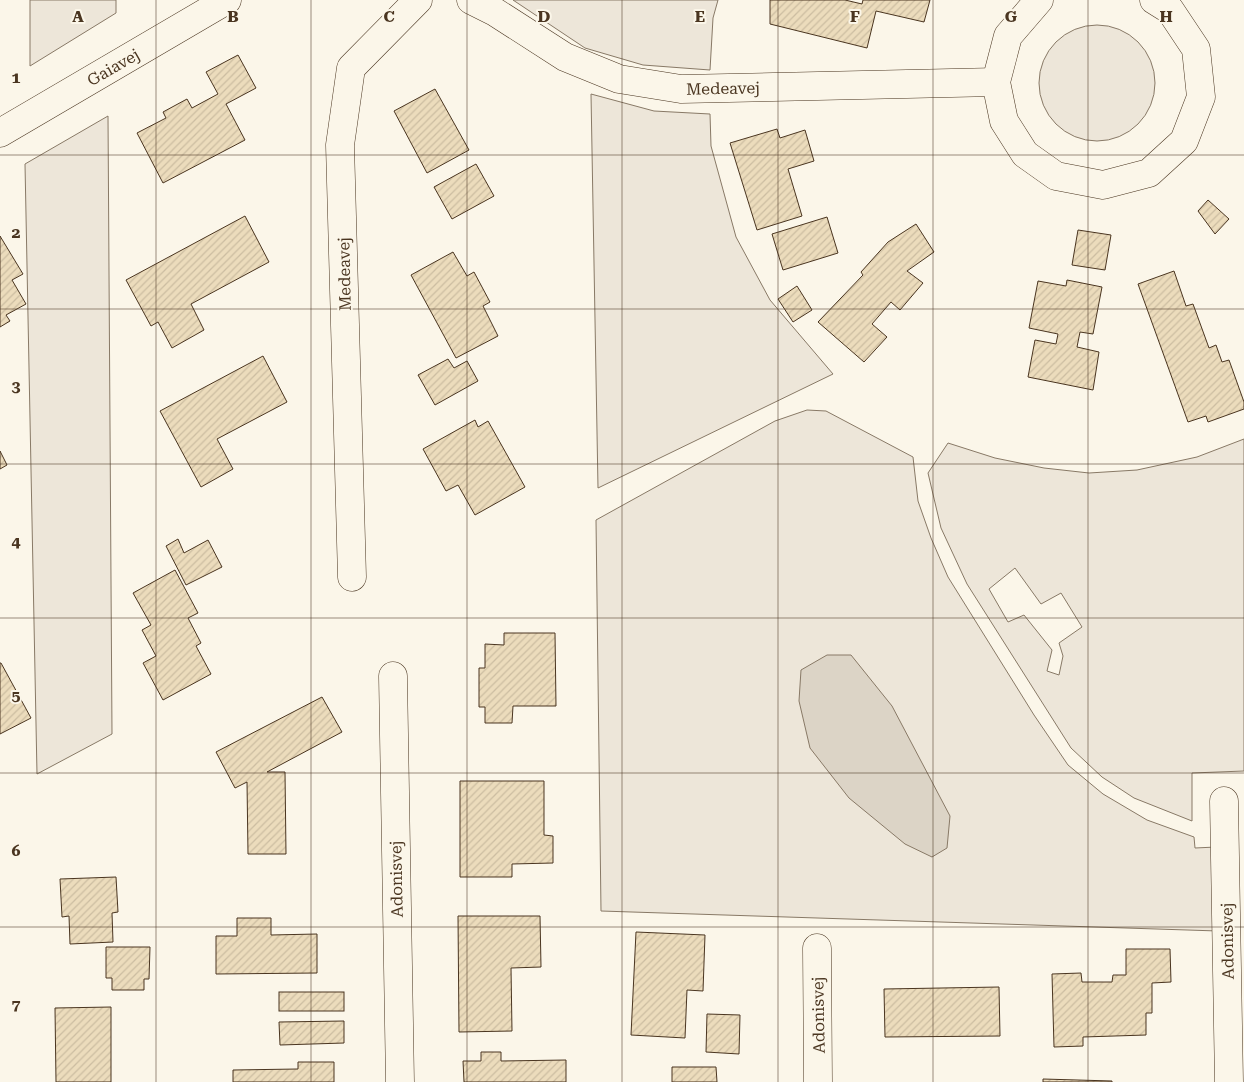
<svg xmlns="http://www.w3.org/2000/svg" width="1244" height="1082" viewBox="0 0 1244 1082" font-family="'Roboto Serif',serif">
	<defs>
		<pattern id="building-hatch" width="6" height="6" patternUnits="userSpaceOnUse" patternTransform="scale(1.25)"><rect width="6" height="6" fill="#ecdcbc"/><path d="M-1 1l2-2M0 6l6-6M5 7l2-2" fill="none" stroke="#ccbda1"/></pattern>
	</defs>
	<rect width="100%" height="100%" fill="#fbf6e9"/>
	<g fill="#ede6d9" stroke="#887966" fill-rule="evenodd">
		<path d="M 30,0 L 116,0 L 116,13 L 30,66 Z"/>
		<path d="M 513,0 L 718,0 L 713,18 L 710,70 L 643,65 L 585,48 Z"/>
		<circle cx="1097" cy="83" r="58"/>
		<path d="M 591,94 L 654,111 L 710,114 L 711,146 L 736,237 L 770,300 L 833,374 L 598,488 Z"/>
		<path d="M 108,116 L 112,734 L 37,774 L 25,164 Z"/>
		<path d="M 807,410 L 826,411 L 913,457 L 918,501 L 931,538 L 948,577 L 1034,715 L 1068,765 L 1103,794 L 1147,820 L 1194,837 L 1195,848 L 1216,847 L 1218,931 L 601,911 L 596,520 L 775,421 Z"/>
		<path d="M 1244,439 L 1244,771 L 1192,773 L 1192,821 L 1134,798 L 1102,777 L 1071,748 L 967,584 L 941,528 L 928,473 L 948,443 L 995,458 L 1044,468 L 1089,473 L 1137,470 L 1197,457 ZM 1015,568 L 1041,604 L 1061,593 L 1082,627 L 1059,643 L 1063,656 L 1059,675 L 1047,671 L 1052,650 L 1024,615 L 1008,622 L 989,589 Z"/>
	</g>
	<path fill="#dcd4c6" stroke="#887966" d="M 827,655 L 851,655 L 892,706 L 950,816 L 947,848 L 932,857 L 905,844 L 849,798 L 810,748 L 799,701 L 801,670 Z"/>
	<g fill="url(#building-hatch)" stroke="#4a3520">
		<path d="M 770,0 L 845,0 L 862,4 L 863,0 L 930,0 L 924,22 L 876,11 L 867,48 L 770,24 Z"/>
		<path d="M 238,55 L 256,88 L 226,104 L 245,140 L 163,183 L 137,133 L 166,118 L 163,112 L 187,99 L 192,108 L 218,94 L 206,72 Z"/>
		<path d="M 435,89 L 469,150 L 427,173 L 394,111 Z"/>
		<path d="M 777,129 L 780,138 L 805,130 L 814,161 L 788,169 L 802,216 L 757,230 L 730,143 Z"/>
		<path d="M 476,164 L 494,196 L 452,219 L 434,187 Z"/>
		<path d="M 1208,200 L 1229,219 L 1215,234 L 1198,211 Z"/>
		<path d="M 245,216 L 269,262 L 191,304 L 204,330 L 172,348 L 158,322 L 151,326 L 126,280 Z"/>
		<path d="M 827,217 L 838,253 L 783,270 L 772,234 Z"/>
		<path d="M 916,224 L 934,252 L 907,271 L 923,283 L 900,310 L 891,302 L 872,324 L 887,337 L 864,362 L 818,322 L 863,275 L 861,272 L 888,242 Z"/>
		<path d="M 1078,230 L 1111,235 L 1105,270 L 1072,265 Z"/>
		<path d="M 0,236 L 23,274 L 12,280 L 26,304 L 6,315 L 10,321 L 0,327 Z"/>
		<path d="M 453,252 L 467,276 L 474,272 L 490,302 L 483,306 L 498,336 L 456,358 L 411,275 Z"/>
		<path d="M 1174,271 L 1186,306 L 1193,304 L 1209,348 L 1216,345 L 1222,362 L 1229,360 L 1244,402 L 1244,409 L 1208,422 L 1206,416 L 1188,422 L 1138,284 Z"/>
		<path d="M 1067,280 L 1102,287 L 1093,334 L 1080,332 L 1077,347 L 1099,352 L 1093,390 L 1028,377 L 1035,340 L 1056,344 L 1058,334 L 1029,328 L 1038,281 L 1066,286 Z"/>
		<path d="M 797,286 L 812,310 L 793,322 L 778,299 Z"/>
		<path d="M 263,356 L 287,402 L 217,439 L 233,469 L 201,487 L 160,411 Z"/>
		<path d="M 448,359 L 454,368 L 467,361 L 478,381 L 435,405 L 418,375 Z"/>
		<path d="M 475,420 L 478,427 L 488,421 L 525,487 L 475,515 L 458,485 L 446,491 L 423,449 Z"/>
		<path d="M 0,451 L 7,465 L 0,469 Z"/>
		<path d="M 178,539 L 184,553 L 208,540 L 222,567 L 186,585 L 166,546 Z"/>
		<path d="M 175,570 L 198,613 L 188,618 L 201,643 L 196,646 L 211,674 L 163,700 L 143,663 L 156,656 L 142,630 L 151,625 L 133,593 Z"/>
		<path d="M 504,633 L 555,633 L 556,706 L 513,706 L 512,723 L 485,723 L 485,707 L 479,707 L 479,668 L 485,668 L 485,644 L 504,645 Z"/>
		<path d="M 0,663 L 1,663 L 31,718 L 0,734 Z"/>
		<path d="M 322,697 L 342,732 L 267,772 L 285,772 L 286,854 L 248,854 L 247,782 L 235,788 L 216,752 Z"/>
		<path d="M 460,781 L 544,781 L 544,835 L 553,836 L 553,863 L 512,864 L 512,877 L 460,877 Z"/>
		<path d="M 116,877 L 118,912 L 112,913 L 113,942 L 70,944 L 69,916 L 62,917 L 60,879 Z"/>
		<path d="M 458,916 L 540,916 L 541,967 L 511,968 L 512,1031 L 459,1032 Z"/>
		<path d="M 237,918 L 271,918 L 271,935 L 317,934 L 317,973 L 216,974 L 216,936 L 237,936 Z"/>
		<path d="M 636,932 L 705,935 L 703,991 L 687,990 L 685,1038 L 631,1035 Z"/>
		<path d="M 106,947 L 150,947 L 149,979 L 144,979 L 144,990 L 112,990 L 112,978 L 106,978 Z"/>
		<path d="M 1126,949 L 1170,949 L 1171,982 L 1152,983 L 1152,1013 L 1146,1013 L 1146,1035 L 1083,1037 L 1083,1046 L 1054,1047 L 1052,974 L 1081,973 L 1082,982 L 1112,982 L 1113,975 L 1126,975 Z"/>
		<path d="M 999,987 L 1000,1036 L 885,1037 L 884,989 Z"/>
		<rect x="279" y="992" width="65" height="19"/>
		<path d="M 111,1007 L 111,1082 L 56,1082 L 55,1008 Z"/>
		<path d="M 707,1014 L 740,1015 L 739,1054 L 706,1052 Z"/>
		<path d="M 344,1021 L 344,1043 L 280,1045 L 279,1022 Z"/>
		<path d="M 481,1052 L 501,1052 L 501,1061 L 566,1060 L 566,1082 L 464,1082 L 463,1061 L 481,1061 Z"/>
		<path d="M 298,1062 L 334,1062 L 334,1082 L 233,1082 L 233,1070 L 298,1069 Z"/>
		<path d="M 672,1067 L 716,1067 L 717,1082 L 672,1082 Z"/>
		<path d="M 1043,1079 L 1112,1081 L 1112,1082 L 1043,1082 Z"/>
	</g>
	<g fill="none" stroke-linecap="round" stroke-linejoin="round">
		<defs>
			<g id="minor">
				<path d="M 471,0 L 495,12 L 565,57 L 619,79 L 681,89 L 996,82"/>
				<path d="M 1039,0 L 1008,36 L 996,82 L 1004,121 L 1025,154 L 1056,176 L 1103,185 L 1149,173 L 1184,141 L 1201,97 L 1196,49 L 1170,10 L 1154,0"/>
				<path d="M 0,133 L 227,0"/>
				<path d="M 352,577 L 340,145 L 351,68 L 418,0"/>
				<path d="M 393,676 L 400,1082"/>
				<path d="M 1224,801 L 1229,1082"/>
				<path d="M 817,948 L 818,1082"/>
			</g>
		</defs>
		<use href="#minor" stroke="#4a3520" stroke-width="29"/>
		<use href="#minor" stroke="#fbf6e9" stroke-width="28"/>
	</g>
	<path fill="none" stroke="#4a3520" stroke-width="1" stroke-opacity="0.55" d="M 156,0 L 156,1082M 311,0 L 311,1082M 467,0 L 467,1082M 622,0 L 622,1082M 778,0 L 778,1082M 933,0 L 933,1082M 1088,0 L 1088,1082M 0,155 L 1244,155M 0,309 L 1244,309M 0,464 L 1244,464M 0,618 L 1244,618M 0,773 L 1244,773M 0,927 L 1244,927"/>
	<g text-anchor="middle" stroke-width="4" stroke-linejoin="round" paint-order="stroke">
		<g font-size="16" fill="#4a3520" stroke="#fbf6e9">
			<text transform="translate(113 67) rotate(-30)" y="6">Gaiavej</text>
			<text transform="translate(723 88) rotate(-1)" y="6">Medeavej</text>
			<text transform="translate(344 274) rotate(-91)" y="6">Medeavej</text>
			<text transform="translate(396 879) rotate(-91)" y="6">Adonisvej</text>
			<text transform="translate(1227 941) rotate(-91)" y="6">Adonisvej</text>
			<text transform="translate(818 1015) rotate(-91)" y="6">Adonisvej</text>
		</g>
	</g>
	<g font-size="16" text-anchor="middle" font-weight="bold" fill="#4a3520" stroke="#fbf6e9" stroke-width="4" stroke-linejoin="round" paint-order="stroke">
		<text x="78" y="22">A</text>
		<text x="233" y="22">B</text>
		<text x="389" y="22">C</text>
		<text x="544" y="22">D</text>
		<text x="700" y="22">E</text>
		<text x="855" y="22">F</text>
		<text x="1011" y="22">G</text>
		<text x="1166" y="22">H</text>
		<text x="16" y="83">1</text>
		<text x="16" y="238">2</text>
		<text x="16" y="392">3</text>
		<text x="16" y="547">4</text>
		<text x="16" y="701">5</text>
		<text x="16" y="856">6</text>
		<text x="16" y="1010">7</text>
	</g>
</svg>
